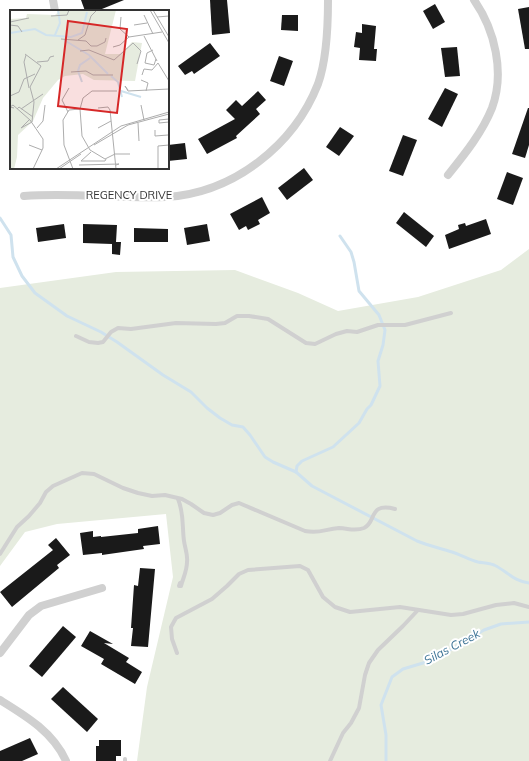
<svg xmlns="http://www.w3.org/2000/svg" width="529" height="761" viewBox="0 0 529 761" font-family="Mulish,sans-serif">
	<rect width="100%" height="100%" fill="#fff"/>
	<path fill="#e6ecdf" d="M 529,249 L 529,761 L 137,761 L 147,687 L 173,577 L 166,514 L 57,524 L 25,532 L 0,566 L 0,288 L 116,272 L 235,270 L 298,293 L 338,311 L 418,297 L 501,270 Z"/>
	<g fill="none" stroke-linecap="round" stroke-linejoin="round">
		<g stroke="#cfe2ee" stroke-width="3">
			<path d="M 0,218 L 11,235 L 13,257 L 22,276 L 35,293 L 67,316 L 101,332 L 117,342 L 163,375 L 191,392 L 207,408 L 220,418 L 232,425 L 243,427 L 250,435 L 265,457 L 273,462 L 296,472 L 312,486 L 417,541 C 429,546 440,548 452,552 C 461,555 470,560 478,562 C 483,563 489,563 494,565 C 507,571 513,581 529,583"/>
			<path d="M 296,472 L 297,466 L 302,461 L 333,447 L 359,423 L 367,409 L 371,405 L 380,386 L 378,361 L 383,345 L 385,330 L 379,315 L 359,291 L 354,262 L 351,252 L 340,236"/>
			<path d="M 386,761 L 386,735 L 381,705 L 392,677 L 403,669 L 433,660 L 484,630 L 501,624 L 529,622"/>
		</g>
	</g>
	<g fill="#1a1a1a">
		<path d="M 81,0 L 124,0 L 97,11 L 85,11 Z"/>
		<path d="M 210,0 L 227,0 L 230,33 L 212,35 Z"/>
		<path d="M 435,4 L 445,22 L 433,29 L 423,11 Z"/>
		<path d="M 529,7 L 529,49 L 525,49 L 518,9 Z"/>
		<path d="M 282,15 L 298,15 L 298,31 L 281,30 Z"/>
		<path d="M 362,24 L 376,26 L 374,49 L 377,49 L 376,61 L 359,60 L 360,48 L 354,47 L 356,32 L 362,33 Z"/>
		<path d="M 210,43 L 220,56 L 194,74 L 192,71 L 185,75 L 178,66 Z"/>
		<path d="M 457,47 L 460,76 L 445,77 L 441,48 Z"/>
		<path d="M 279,56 L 293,61 L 284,86 L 270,81 Z"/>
		<path d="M 445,88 L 458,94 L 442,127 L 428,119 Z"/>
		<path d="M 258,91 L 266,100 L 256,109 L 260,114 L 236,136 L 237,138 L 207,154 L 198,139 L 235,119 L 226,110 L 236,100 L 242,106 Z"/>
		<path d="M 528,108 L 529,108 L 529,145 L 525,158 L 512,154 Z"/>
		<path d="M 340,127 L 354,136 L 339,156 L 326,147 Z"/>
		<path d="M 403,135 L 417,140 L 403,176 L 389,171 Z"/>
		<path d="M 185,143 L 187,159 L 168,161 L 168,145 Z"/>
		<path d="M 304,168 L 313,180 L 287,200 L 278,188 Z"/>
		<path d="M 507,172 L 523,178 L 513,205 L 497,199 Z"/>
		<path d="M 262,197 L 270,213 L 258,220 L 260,224 L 248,230 L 246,226 L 239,230 L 230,214 Z"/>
		<path d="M 404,212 L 434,236 L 426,247 L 396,223 Z"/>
		<path d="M 486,219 L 491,234 L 449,249 L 445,235 L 459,229 L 458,225 L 465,223 L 466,226 Z"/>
		<path d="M 64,224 L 66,238 L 38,242 L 36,228 Z"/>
		<path d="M 83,224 L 117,225 L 116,242 L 121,242 L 120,255 L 112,254 L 112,244 L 83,243 Z"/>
		<path d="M 207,224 L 210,241 L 187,245 L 184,228 Z"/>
		<path d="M 134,228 L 168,229 L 168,242 L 134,242 Z"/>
		<path d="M 158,526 L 160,544 L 143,546 L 144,549 L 102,555 L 102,553 L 83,555 L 80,533 L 93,531 L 93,537 L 101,536 L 101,537 L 138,533 L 138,529 Z"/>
		<path d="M 56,538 L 70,555 L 57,565 L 59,568 L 12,607 L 0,592 L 53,550 L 48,545 Z"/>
		<path d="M 140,568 L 155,569 L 148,647 L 131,646 L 133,628 L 131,628 L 134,585 L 138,586 Z"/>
		<path d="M 63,626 L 76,637 L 42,677 L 29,666 Z"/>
		<path d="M 90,631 L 113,644 L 104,643 L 129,658 L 126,662 L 142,672 L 135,684 L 101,664 L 104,659 L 81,646 Z"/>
		<path d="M 63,687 L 98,719 L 87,732 L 51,699 Z"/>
		<path d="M 30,738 L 38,754 L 22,761 L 0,761 L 0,751 Z"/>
		<path d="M 99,740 L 121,740 L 121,756 L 116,756 L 116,761 L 96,761 L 96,746 L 99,746 Z"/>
	</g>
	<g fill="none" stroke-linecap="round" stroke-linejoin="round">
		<g stroke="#d0d0d0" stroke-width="4">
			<path d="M 76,336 L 89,342 L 98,343 L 103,342 L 111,332 L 118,328 L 131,329 L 176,323 L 216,324 L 225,323 L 237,316 L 249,316 L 268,319 L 306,343 L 315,344 L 336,334 L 347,331 L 357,332 L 378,325 L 405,325 L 451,313"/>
			<path d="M 178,499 C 184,513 182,526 184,541 C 185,548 188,555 187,562 C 187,571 183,578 181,586 L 179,586 L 180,583 L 182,582"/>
			<path d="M 0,554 L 17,527 L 29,516 L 40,503 L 46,492 L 53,486 L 82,473 L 94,474 L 123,488 L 138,493 L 152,496 L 165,495 L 182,499 L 191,504 L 204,513 L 213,515 L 220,513 L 232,505 L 239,503 L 305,531 C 320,534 325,529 339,528 C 348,528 354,532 364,528 C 377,522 368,502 395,509"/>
			<path d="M 177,653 L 172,639 L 171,627 L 176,618 L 212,599 L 227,586 L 239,574 L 248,570 L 300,566 L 308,570 L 323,597 L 335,607 L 350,612 L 400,607 L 451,615 L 463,614 L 496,605 L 514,603 L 529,607"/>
			<path d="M 125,759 L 125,761"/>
			<path d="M 330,761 L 343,733 L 351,723 L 359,708 L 365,675 L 369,663 L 378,650 L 403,626 L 418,610"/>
		</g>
		<g stroke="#d0d0d0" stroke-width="8">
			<path d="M 53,0 L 55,11"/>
			<path d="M 448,175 C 464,155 482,133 492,108 C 505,73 495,30 474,0"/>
			<path d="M 24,196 C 72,192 119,199 166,197 C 234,193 294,145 318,84 C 327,59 328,26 328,0"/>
			<path d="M 0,653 L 29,615 L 41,606 L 102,588"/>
			<path d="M 0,700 C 26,716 53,732 66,761"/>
		</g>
	</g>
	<g text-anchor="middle" stroke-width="4" stroke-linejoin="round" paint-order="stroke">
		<g font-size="11" fill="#333" stroke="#fff">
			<text x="129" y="199">REGENCY DRIVE</text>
		</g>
		<g font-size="12" font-style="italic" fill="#3f7597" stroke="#fff">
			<text transform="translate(452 647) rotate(-28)" y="4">Silas Creek</text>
		</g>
	</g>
	<g transform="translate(10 10)">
		<rect width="159" height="159" fill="#fff"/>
		<path d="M 51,0 L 106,0 L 95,44 L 111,44 L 122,32 L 132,33 L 125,71 L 84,70 L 73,64 L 55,66 L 48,70 L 33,88 L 23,111 L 8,125 L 7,147 L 4,159 L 0,159 L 0,9 L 16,8 L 17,4 L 45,5 Z" fill="#e6ecdf"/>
		<path fill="none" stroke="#cfe2ee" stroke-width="2" d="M 0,23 L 25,19 L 36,25 L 61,27 L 72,23 L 77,2M 45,25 L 50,13 L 48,0M 54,30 L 79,45 L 98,64M 101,66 L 108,72 L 112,87M 72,72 L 68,61 L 70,55 L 80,48M 111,81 L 131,87"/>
		<path fill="none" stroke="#adadad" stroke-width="1" d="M 140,0 L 159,33M 143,0 L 159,27M 134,5 L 143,24M 41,6 L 57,5 L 59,0M 111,7 L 110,19 L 119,27 L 152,22M 147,7 L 159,6M 0,12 L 19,8M 0,15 L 8,16 L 12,22M 124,15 L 137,13M 134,26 L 147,51M 51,29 L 76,31 L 81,36 L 87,36 L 95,32 L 96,28M 68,30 L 75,25 L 81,6 L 87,0M 103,37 L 110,35 L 119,27M 143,40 L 137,43 L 135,53 L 144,55 L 146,49M 70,41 L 79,40 L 104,50 L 123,33 L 131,41 L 127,54M 15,44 L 31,56 L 20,77 L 24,92 L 22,112M 16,45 L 14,52 L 19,78M 27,52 L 38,51 L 40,47 L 44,46M 61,62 L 76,61 L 83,65 L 103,65M 132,65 L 134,59 L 142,60 L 148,53 L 159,71M 131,70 L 138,73 L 136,81M 118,80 L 115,76 L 118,81 L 159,79M 0,86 L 9,82 L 14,69 L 25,64M 131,95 L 134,110M 4,98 L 0,97 L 3,95 L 20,110 L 33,129 L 33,138 L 23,159M 88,98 L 98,97 L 100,100 L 106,159M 7,99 L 9,97 L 23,107M 11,99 L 33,84M 58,102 L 52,90 L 59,78M 20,109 L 11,118 L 22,112M 159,109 L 149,110 L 149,113 L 159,112M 128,113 L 129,131M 27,118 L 33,111 L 35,95M 88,118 L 101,111M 145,120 L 145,126 L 158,125M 19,135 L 32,140M 84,135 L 118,115 L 159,104M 81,142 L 71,151 L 95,151 L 96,149M 104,144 L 120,144M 105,144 L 95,149 L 80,140 L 72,126 L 70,99 L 73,88 L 82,81 L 107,81M 69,155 L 109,154 L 106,155M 46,159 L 111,116 L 159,102M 49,159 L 71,144M 63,159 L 54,135 L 53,110 L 59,100 L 70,99M 148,159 L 148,136 L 159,135"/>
		<path fill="#d62828" fill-opacity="0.15" stroke="#d62828" stroke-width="2" d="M 58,11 L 117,19 L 107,103 L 48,96 Z"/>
		<rect width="159" height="159" fill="none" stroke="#333" stroke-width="2"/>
	</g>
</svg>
